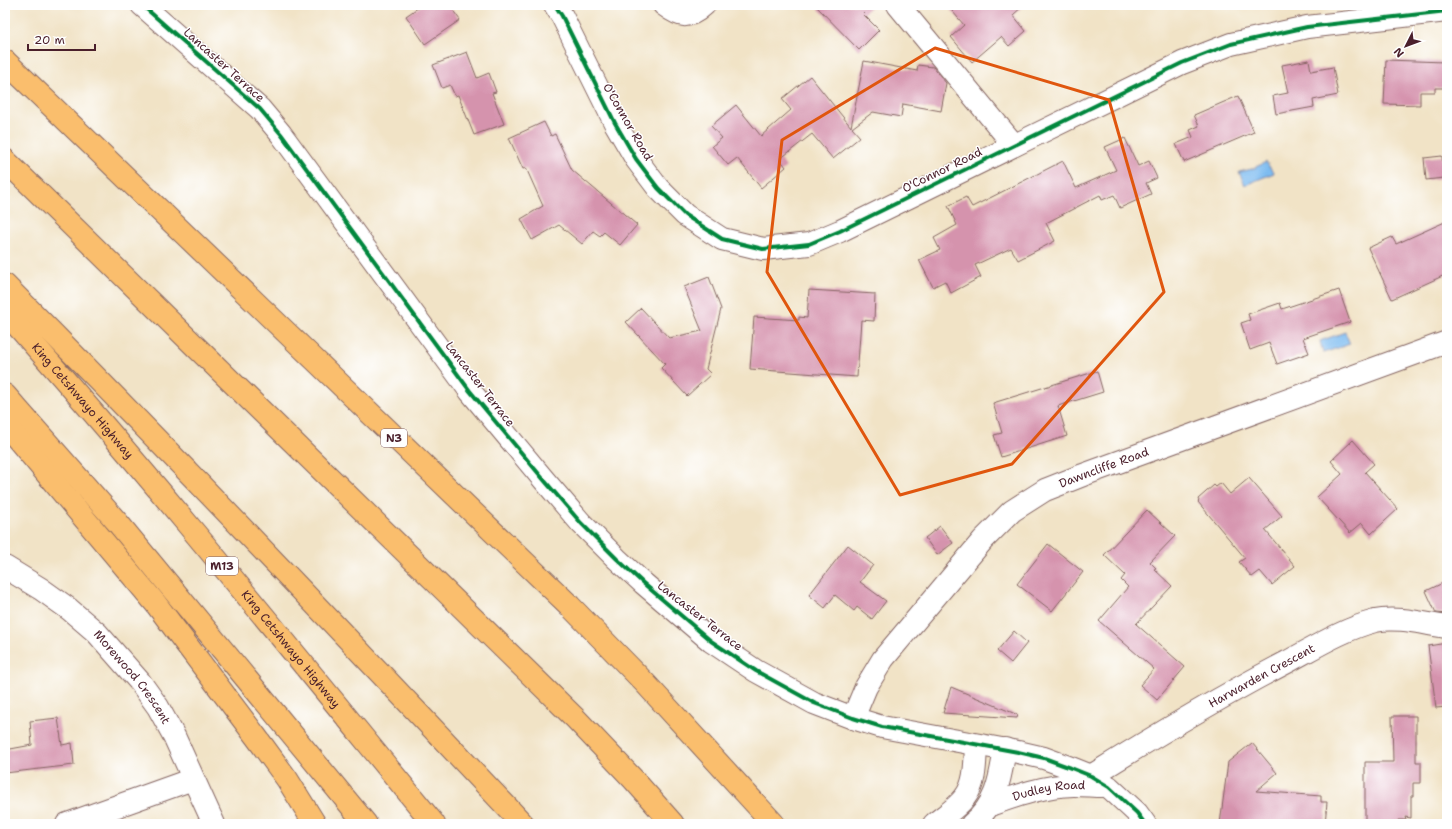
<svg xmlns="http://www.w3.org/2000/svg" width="1452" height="829" viewBox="0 0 1452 829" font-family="'Shantell Sans',sans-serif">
	<rect width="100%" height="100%" fill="#fff"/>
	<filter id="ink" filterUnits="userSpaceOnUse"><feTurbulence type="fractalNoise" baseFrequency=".025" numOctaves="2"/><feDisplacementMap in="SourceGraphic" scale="8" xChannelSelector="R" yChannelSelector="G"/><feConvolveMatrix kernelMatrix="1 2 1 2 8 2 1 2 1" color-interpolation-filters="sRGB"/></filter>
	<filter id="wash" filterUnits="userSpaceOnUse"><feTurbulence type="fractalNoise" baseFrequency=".012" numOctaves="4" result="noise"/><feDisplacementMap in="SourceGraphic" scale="16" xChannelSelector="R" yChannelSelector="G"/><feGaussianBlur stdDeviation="0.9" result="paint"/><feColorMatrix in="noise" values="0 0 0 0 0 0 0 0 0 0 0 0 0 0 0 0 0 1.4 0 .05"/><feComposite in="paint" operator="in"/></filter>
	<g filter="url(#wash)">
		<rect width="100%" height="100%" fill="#f1e3c6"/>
		<g fill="#7dbbf0" stroke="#646d8e">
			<path d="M 1266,162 L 1274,173 L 1245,185 L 1239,172 L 1252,169 Z"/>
			<path d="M 1345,332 L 1350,344 L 1323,353 L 1320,341 Z"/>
		</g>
		<g id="blocks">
			<g fill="#d593ad">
				<path d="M 422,5 L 449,5 L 460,20 L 425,44 L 406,16 Z"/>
				<path d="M 815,5 L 872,5 L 863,14 L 879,30 L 859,50 Z"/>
				<path d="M 947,5 L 1024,5 L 1013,15 L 1026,31 L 1009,46 L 1001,37 L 972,62 L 951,37 L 964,25 Z"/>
				<path d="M 467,52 L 477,78 L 489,73 L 496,92 L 492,93 L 504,124 L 474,135 L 458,95 L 455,96 L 450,85 L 442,88 L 433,65 Z"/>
				<path d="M 1309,60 L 1311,71 L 1333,67 L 1338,95 L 1313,100 L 1314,107 L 1276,114 L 1273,96 L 1288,93 L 1282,65 Z"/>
				<path d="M 1386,60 L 1445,62 L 1445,66 L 1447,66 L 1447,85 L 1444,85 L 1444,88 L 1435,88 L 1435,92 L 1420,92 L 1420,105 L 1384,104 Z"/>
				<path d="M 864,61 L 917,71 L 918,65 L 933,67 L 946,83 L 941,111 L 903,104 L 901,117 L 873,112 L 852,128 L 860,137 L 833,159 L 812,134 L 780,159 L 786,167 L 761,188 L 737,158 L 728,165 L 712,146 L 722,138 L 711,126 L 736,105 L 761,136 L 791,110 L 782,99 L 810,76 L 851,127 Z"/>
				<path d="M 1238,96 L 1254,132 L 1184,162 L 1176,144 L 1193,137 L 1190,130 L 1199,126 L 1194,115 Z"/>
				<path d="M 544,122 L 551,136 L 555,134 L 572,170 L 637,225 L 620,245 L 604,232 L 600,236 L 593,231 L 582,244 L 559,225 L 532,240 L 521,219 L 543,206 L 526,168 L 523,169 L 509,138 Z"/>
				<path d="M 1125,138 L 1138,166 L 1149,161 L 1157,178 L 1146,183 L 1151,194 L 1120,208 L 1114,195 L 1102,200 L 1100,195 L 1046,223 L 1055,241 L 1018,260 L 1011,248 L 975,265 L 981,277 L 951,293 L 945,281 L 933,287 L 919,260 L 940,250 L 934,238 L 957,225 L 948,206 L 966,197 L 972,207 L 1063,161 L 1076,188 L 1116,170 L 1105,147 Z"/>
				<path d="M 1442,156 L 1444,178 L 1426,180 L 1424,158 Z"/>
				<path d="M 1447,221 L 1447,274 L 1392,299 L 1368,248 L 1392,237 L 1396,244 Z"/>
				<path d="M 709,277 L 721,309 L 706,369 L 711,374 L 687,396 L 661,368 L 665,364 L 626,322 L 641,308 L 669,338 L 702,331 L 684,287 Z"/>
				<path d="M 809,290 L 875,294 L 874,321 L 861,320 L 857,377 L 750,369 L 754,317 L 799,320 L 799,317 L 807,318 Z"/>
				<path d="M 1339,290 L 1350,322 L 1303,338 L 1309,353 L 1277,364 L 1269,343 L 1250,350 L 1241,323 L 1250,320 L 1248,314 L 1280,303 L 1282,309 Z"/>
				<path d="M 1097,371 L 1103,392 L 1058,406 L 1067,436 L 1001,457 L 994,435 L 1002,433 L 993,403 Z"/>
				<path d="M 1353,440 L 1374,464 L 1365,472 L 1398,509 L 1371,534 L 1362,523 L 1350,533 L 1317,497 L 1342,474 L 1331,461 Z"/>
				<path d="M 1249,478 L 1282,516 L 1265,530 L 1295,566 L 1272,585 L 1260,571 L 1252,577 L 1239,562 L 1245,558 L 1198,502 L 1199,501 L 1198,499 L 1214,485 L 1216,487 L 1221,483 L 1230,494 Z"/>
				<path d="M 1147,510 L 1175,536 L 1150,562 L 1156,568 L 1154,569 L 1172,586 L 1136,624 L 1185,667 L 1157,700 L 1140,685 L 1154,669 L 1099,621 L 1128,587 L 1121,580 L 1125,575 L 1104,555 Z"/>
				<path d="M 940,526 L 953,543 L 937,555 L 925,538 Z"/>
				<path d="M 1048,544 L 1083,572 L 1052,611 L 1017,584 Z"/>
				<path d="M 848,545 L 873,565 L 860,582 L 886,601 L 872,619 L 857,607 L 854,611 L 835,595 L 825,608 L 809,595 Z"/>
				<path d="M 1447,581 L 1447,614 L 1436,613 L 1426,591 Z"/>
				<path d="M 1014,631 L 1027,643 L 1011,663 L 997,651 Z"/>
				<path d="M 1447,643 L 1447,707 L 1436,708 L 1428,646 Z"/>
				<path d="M 951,687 L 1018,715 L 1017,718 L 943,713 Z"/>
				<path d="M 1392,716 L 1416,716 L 1416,762 L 1421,762 L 1421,783 L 1413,783 L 1413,796 L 1411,796 L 1411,818 L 1405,817 L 1406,820 L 1398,820 L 1398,824 L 1365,824 L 1365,762 L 1393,762 Z"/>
				<path d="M 58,718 L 62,745 L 72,743 L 74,765 L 5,773 L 5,750 L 32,745 L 30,721 Z"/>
				<path d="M 1252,743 L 1277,773 L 1256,791 L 1321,796 L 1321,802 L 1327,802 L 1325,824 L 1220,824 L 1228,762 Z"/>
			</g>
		</g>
	</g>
	<g filter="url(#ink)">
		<use href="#blocks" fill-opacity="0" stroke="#846461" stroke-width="1"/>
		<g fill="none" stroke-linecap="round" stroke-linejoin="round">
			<defs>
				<g id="minor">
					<path d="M 142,5 L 260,109 L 281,134 L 470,391 L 544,480 L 581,523 L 617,559 L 643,583 L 711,641 L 756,671 L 814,703 L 853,718 L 882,727 L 1018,752 L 1044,758 L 1071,768 L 1091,776 L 1109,787 L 1137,813 L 1145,824"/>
					<path d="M 555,5 L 562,16 L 615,123 L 636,159 L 658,188 L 685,215 L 722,239 L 763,249 L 809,244 L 840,231 L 1182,63 L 1231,44 L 1307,27 L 1447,11"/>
					<path d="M 664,5 C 680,17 688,20 704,5"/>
					<path d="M 898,5 L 1014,145"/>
					<path id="s1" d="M 5,567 L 41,589 L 69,609 L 97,633 L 140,682 L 158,707 L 174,736 L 214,824"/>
					<path id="s2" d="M 853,718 L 866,687 L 883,659 L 983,540 L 1012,511 L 1045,490 L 1083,475 L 1447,342"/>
					<path id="s3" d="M 1091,776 C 1155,736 1220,697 1287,662 C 1315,647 1344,629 1375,621 C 1397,616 1425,624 1447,627"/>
					<path id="s4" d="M 990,805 C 1015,796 1047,785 1074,785 C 1084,785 1093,786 1102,786"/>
					<path d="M 67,824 L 193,779"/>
					<path d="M 934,824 C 944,816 957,808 965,797 C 976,783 975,762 976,745"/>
					<path d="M 972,824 C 997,804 1000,779 1005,749"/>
				</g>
				<g id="highway">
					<path d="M 5,61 L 570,606 L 645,683 L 774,824"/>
					<path d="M 5,160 L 576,719 L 634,780 L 673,824"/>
					<path d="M 5,285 C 181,462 352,643 523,824"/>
					<path id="s5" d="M 5,312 C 153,478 293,652 434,824"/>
					<path d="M 5,395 L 118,523 L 366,824"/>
					<path d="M 5,424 L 156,604 L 257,738 L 287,779 L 315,824"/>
				</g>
			</defs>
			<use href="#minor" stroke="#846461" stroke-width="24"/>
			<use href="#highway" stroke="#846461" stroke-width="24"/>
			<use href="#minor" stroke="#fff" stroke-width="22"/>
			<use href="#highway" stroke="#fabe6d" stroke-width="22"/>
			<defs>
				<g id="cycleway">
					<path d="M 142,5 L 260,109 L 281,134 L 470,391 L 544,480 L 581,523 L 617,559 L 643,583 L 711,641 L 756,671 L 814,703 L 853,718 L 882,727 L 1018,752 L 1044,758 L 1071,768 L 1091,776 L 1109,787 L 1137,813 L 1145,824"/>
					<path d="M 555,5 L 562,16 L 615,123 L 636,159 L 658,188 L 685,215 L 722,239 L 763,249 L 809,244 L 840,231 L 1182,63 L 1231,44 L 1307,27 L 1447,11"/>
				</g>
			</defs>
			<use href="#cycleway" stroke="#fff" stroke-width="6"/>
			<use href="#cycleway" stroke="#00873e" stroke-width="4"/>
		</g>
	</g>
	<path fill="none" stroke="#e0560e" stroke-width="3" stroke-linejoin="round" d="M 935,48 L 1109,100 L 1164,292 L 1012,464 L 900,495 L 767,272 L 782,140 Z"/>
	<g text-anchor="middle" stroke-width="3" stroke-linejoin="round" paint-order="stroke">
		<g fill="#fff" stroke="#80626b" stroke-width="1">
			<rect x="381" y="429" width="26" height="18" rx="3"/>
			<rect x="206" y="557" width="32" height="18" rx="3"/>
		</g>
		<g font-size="11" font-weight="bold" fill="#4a1f2b">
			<text x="394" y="442">N3</text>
			<text x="222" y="570">M13</text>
		</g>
		<g font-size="12" fill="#4a1f2b" stroke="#fff">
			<text transform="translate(224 65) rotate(42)" y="4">Lancaster Terrace</text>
			<text transform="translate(628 122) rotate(60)" y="4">O'Connor Road</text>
			<text transform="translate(942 170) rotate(-26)" y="4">O'Connor Road</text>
			<text transform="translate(480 384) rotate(52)" y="4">Lancaster Terrace</text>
			<text dy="4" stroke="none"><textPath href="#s5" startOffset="118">King Cetshwayo Highway</textPath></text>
			<text dy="4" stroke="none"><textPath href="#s2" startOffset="365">Dawncliffe Road</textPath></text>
			<text transform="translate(700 616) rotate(38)" y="4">Lancaster Terrace</text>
			<text dy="4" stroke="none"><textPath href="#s5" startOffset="442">King Cetshwayo Highway</textPath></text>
			<text dy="4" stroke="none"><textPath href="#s3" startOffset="198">Harwarden Crescent</textPath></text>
			<text dy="4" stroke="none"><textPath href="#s1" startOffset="170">Morewood Crescent</textPath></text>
			<text dy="4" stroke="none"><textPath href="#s4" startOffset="61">Dudley Road</textPath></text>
		</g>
	</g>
	<rect width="1452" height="829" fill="none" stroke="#fff" stroke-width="20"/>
	<g transform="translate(1406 46) rotate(228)" stroke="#ffffff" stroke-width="3" paint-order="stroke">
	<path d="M0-3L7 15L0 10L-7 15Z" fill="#4a1f2b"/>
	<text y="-6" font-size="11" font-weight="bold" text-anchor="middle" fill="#4a1f2b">N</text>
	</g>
	<path d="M28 44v6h67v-6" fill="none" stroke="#4a1f2b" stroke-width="2"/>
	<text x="34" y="44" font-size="12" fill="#4a1f2b" stroke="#ffffff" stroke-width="3" paint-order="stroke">20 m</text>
</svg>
